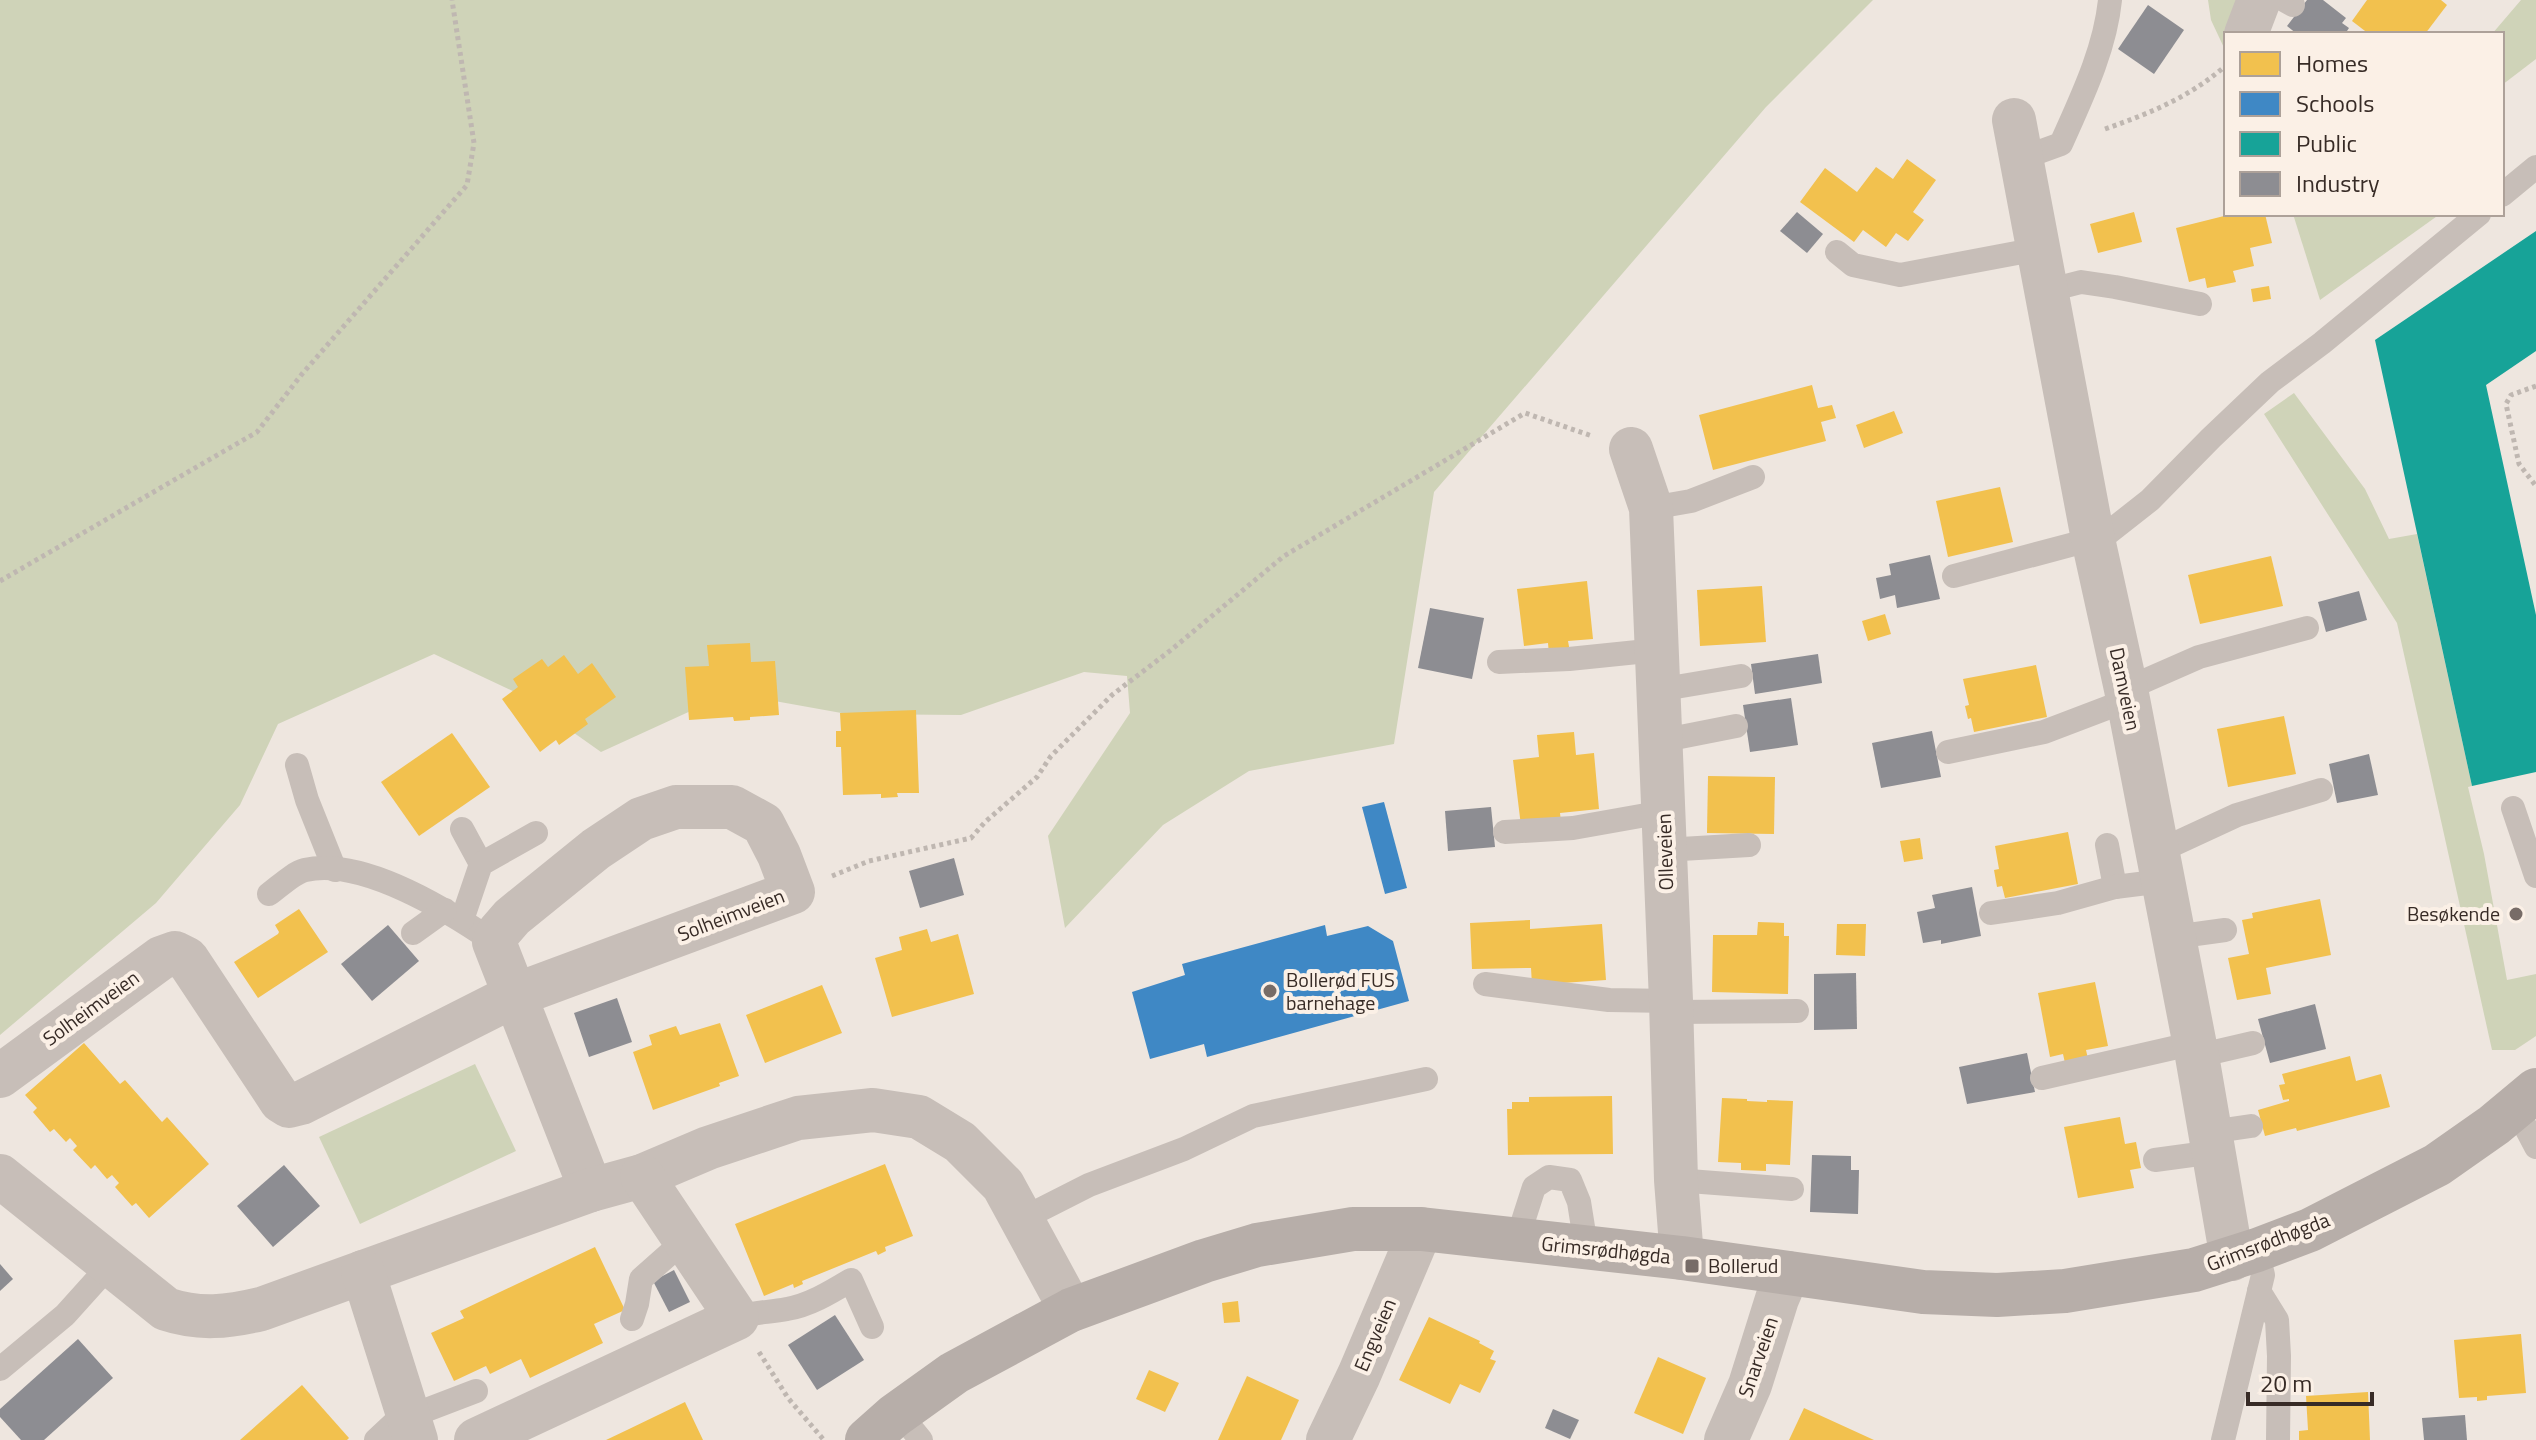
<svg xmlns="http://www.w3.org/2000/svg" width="2536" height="1440" viewBox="0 0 2536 1440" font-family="'Titillium Web',sans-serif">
	<rect width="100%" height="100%" fill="#eee6df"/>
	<g fill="#cfd3b8">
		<path d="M 0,0 L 1873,0 L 1766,107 L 1434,492 L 1394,744 L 1249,771 L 1163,825 L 1065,928 L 1048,836 L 1130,713 L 1127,676 L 1084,672 L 961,715 L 847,714 L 730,693 L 601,752 L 519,694 L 434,654 L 278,724 L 240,805 L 156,903 L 0,1035 Z"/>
		<path d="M 2208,0 L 2249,0 L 2226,34 L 2226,52 L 2211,20 Z"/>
		<path d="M 2521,0 L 2536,0 L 2536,59 L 2502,85 L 2502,34 L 2492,34 Z"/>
		<path d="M 2293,214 L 2440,214 L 2320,300 Z"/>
		<path d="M 2294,393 L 2365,489 L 2389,539 L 2417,534 L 2472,786 L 2468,787 L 2484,854 L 2507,980 L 2536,974 L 2536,1036 L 2515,1050 L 2492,1050 L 2397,623 L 2264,414 Z"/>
		<path d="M 475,1064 L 516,1151 L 360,1224 L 319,1137 Z"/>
	</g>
	<g fill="#f2c14e">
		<path d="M 2367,0 L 2441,0 L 2447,5 L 2425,34 L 2369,34 L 2352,21 Z"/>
		<path d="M 1907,159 L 1936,180 L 1913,212 L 1924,220 L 1908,241 L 1896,233 L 1886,247 L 1863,230 L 1854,242 L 1800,202 L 1825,168 L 1857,192 L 1876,167 L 1893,179 Z"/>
		<path d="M 2134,212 L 2142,242 L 2098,253 L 2090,224 Z"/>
		<path d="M 2232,214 L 2265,214 L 2272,243 L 2250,248 L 2254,266 L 2233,271 L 2236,282 L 2207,288 L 2205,278 L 2189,282 L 2176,228 Z"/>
		<path d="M 2269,286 L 2271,299 L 2253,302 L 2251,289 Z"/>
		<path d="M 1812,385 L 1818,408 L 1832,405 L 1836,418 L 1821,422 L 1826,441 L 1713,470 L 1699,415 Z"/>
		<path d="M 1894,411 L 1903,433 L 1864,448 L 1856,425 Z"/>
		<path d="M 2000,487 L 2013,542 L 1948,557 L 1936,501 Z"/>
		<path d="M 2271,556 L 2283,606 L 2200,624 L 2188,575 Z"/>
		<path d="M 1587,581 L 1593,639 L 1568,641 L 1570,652 L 1549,655 L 1548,643 L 1524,646 L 1517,589 Z"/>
		<path d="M 1762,586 L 1766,642 L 1700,646 L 1697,590 Z"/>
		<path d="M 1885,614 L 1891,634 L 1868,641 L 1862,621 Z"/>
		<path d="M 750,643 L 751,662 L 775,661 L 779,715 L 750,717 L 750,720 L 734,721 L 733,717 L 689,720 L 685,667 L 709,666 L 707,645 Z"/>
		<path d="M 564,655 L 578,674 L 592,663 L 616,697 L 585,719 L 588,724 L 559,745 L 556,740 L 540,752 L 502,699 L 518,687 L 513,679 L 542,659 L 548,667 Z"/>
		<path d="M 2036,665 L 2047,717 L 1974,732 L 1971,718 L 1968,719 L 1965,706 L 1969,705 L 1963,679 Z"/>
		<path d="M 916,710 L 919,793 L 897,793 L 898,797 L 881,798 L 881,794 L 843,795 L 841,747 L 836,747 L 836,731 L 841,731 L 840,713 Z"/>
		<path d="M 2284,716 L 2296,774 L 2228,787 L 2217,729 Z"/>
		<path d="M 1574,732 L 1576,755 L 1594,753 L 1599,809 L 1560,813 L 1561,822 L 1521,826 L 1513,760 L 1539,757 L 1537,735 Z"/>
		<path d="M 452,733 L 490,787 L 419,836 L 381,782 Z"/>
		<path d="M 1708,776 L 1775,777 L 1774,834 L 1707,833 Z"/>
		<path d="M 2068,832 L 2078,884 L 2005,898 L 2002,886 L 1997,887 L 1994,870 L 1999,869 L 1995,846 Z"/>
		<path d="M 1920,838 L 1923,859 L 1904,862 L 1900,841 Z"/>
		<path d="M 2320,899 L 2331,955 L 2266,968 L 2271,994 L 2237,1000 L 2228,958 L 2249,954 L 2242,920 L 2253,918 L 2252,913 Z"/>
		<path d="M 299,909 L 328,952 L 258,998 L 234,962 L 278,934 L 279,932 L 275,925 Z"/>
		<path d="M 1530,920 L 1530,929 L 1602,924 L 1606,980 L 1532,985 L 1531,968 L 1472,969 L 1470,923 Z"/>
		<path d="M 1758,922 L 1784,923 L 1784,936 L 1789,936 L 1788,994 L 1712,992 L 1713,935 L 1757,935 Z"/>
		<path d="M 1837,924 L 1866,924 L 1865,956 L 1836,955 Z"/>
		<path d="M 927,929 L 931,942 L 958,934 L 974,994 L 892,1017 L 875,958 L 902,950 L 899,937 Z"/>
		<path d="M 2095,982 L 2108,1046 L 2086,1050 L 2088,1059 L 2065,1063 L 2063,1054 L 2050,1057 L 2038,993 Z"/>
		<path d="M 822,985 L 842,1033 L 765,1063 L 746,1015 Z"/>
		<path d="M 720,1023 L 739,1076 L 719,1083 L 720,1086 L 653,1110 L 633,1052 L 652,1045 L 649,1035 L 676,1026 L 680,1035 Z"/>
		<path d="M 84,1043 L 120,1084 L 125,1080 L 162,1122 L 167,1117 L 209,1164 L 149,1218 L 136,1203 L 132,1206 L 115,1187 L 119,1183 L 112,1175 L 107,1179 L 95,1165 L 91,1169 L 73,1150 L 77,1146 L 70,1138 L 66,1142 L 54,1129 L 50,1132 L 33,1112 L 37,1108 L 25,1095 Z"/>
		<path d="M 2350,1056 L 2356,1081 L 2381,1074 L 2390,1107 L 2297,1131 L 2296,1128 L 2265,1136 L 2258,1110 L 2289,1101 L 2289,1099 L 2283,1100 L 2279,1085 L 2285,1084 L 2282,1074 Z"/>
		<path d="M 1612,1096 L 1613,1154 L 1508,1155 L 1507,1109 L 1512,1109 L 1512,1102 L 1529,1102 L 1529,1097 Z"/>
		<path d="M 1722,1098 L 1747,1099 L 1747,1101 L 1767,1102 L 1767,1100 L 1793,1101 L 1790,1165 L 1766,1164 L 1766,1171 L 1741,1170 L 1741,1163 L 1718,1162 Z"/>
		<path d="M 2120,1117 L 2125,1144 L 2136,1142 L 2141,1168 L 2130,1170 L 2134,1188 L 2078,1198 L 2064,1127 Z"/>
		<path d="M 885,1164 L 913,1236 L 885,1247 L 886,1251 L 878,1255 L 876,1251 L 802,1281 L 803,1284 L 794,1288 L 793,1284 L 764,1296 L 735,1224 Z"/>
		<path d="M 595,1247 L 625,1310 L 594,1324 L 603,1343 L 530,1378 L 521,1359 L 490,1374 L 486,1366 L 454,1381 L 431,1333 L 464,1318 L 460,1311 Z"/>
		<path d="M 1238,1301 L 1240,1322 L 1224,1323 L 1222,1303 Z"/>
		<path d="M 1429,1317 L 1480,1341 L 1479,1343 L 1494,1351 L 1490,1359 L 1496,1361 L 1480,1393 L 1460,1384 L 1450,1404 L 1399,1380 Z"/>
		<path d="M 2521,1334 L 2526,1393 L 2487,1396 L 2487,1400 L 2477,1401 L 2477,1397 L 2459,1398 L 2454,1340 Z"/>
		<path d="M 1658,1357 L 1706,1378 L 1683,1434 L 1634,1413 Z"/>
		<path d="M 1149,1370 L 1179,1383 L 1165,1412 L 1136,1399 Z"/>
		<path d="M 1247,1376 L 1299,1400 L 1281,1440 L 1218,1440 Z"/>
		<path d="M 302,1385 L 349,1438 L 347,1440 L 240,1440 Z"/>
		<path d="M 2368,1392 L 2370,1440 L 2299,1440 L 2299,1431 L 2308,1430 L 2306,1396 Z"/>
		<path d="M 685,1402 L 703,1440 L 606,1440 L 627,1430 Z"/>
		<path d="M 1804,1408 L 1874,1440 L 1789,1440 Z"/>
	</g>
	<g fill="#3f88c5">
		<path d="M 1384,802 L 1407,888 L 1385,894 L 1362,807 Z"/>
		<path d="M 1325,925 L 1327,936 L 1368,926 L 1393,941 L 1409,1001 L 1207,1057 L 1204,1044 L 1150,1059 L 1132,992 L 1185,975 L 1182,964 Z"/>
	</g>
	<path fill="#17a398" d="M 2536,231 L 2536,351 L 2486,385 L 2536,615 L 2536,772 L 2472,786 L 2375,340 Z"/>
	<g fill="#8d8d92">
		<path d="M 2307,0 L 2323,0 L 2346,18 L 2342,23 L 2349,28 L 2345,34 L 2297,34 L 2287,26 Z"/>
		<path d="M 2148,5 L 2184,30 L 2154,74 L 2118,49 Z"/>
		<path d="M 1797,212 L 1823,234 L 1807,253 L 1780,231 Z"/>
		<path d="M 1930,555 L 1940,599 L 1897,608 L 1895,595 L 1880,599 L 1876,578 L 1891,575 L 1889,564 Z"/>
		<path d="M 2359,591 L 2367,620 L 2326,632 L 2318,602 Z"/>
		<path d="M 1430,608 L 1484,618 L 1472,679 L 1418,668 Z"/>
		<path d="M 1818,654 L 1822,683 L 1755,694 L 1751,664 Z"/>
		<path d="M 1791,698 L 1798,745 L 1750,752 L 1743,705 Z"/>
		<path d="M 1932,731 L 1941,777 L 1881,788 L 1872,743 Z"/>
		<path d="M 2369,754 L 2378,795 L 2337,803 L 2329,764 Z"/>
		<path d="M 1491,807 L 1495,847 L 1448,851 L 1445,811 Z"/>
		<path d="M 954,858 L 964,895 L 920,908 L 909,871 Z"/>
		<path d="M 1972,887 L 1981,936 L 1941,944 L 1941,940 L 1923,943 L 1917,912 L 1935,908 L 1932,895 Z"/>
		<path d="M 388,925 L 419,961 L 372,1001 L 341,964 Z"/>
		<path d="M 1856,973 L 1857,1029 L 1814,1030 L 1814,974 Z"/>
		<path d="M 617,998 L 632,1042 L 589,1057 L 574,1013 Z"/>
		<path d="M 2315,1004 L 2326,1049 L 2270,1063 L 2258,1019 Z"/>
		<path d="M 2027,1053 L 2035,1092 L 1967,1104 L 1959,1067 Z"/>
		<path d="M 1812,1155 L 1851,1156 L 1851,1170 L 1859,1170 L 1858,1214 L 1810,1212 Z"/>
		<path d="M 284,1165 L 320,1206 L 273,1247 L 237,1206 Z"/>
		<path d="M 0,1264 L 13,1279 L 0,1291 Z"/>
		<path d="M 674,1270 L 690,1302 L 669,1312 L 653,1281 Z"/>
		<path d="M 835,1315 L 864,1360 L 817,1390 L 788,1345 Z"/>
		<path d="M 78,1339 L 113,1378 L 44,1440 L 21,1440 L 0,1417 L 0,1409 Z"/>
		<path d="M 1553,1409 L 1579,1420 L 1570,1439 L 1545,1428 Z"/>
		<path d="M 2465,1415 L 2467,1440 L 2424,1440 L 2422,1418 Z"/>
	</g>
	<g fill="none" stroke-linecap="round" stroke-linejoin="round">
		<g stroke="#bfb7b1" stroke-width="5" stroke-dasharray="4 4" stroke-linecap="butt">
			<path d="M 2105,129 C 2150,113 2186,99 2223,68"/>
			<path d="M 2536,386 L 2511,395 L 2506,404 L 2519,464 L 2536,486"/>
			<path d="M 0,581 L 257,432 L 302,374 L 467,185 L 474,143 L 452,0"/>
			<path d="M 832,876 L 869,861 L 971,838 L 985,822 L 1037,777 L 1051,756 L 1112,695 L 1171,650 L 1284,556 L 1525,413 L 1592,436"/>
			<path d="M 759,1352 L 788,1398 L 823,1439"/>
		</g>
		<g stroke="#c7beb8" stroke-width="24">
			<path d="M 2284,0 L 2293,5"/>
			<path d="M 2022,158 L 2061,144 C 2081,99 2105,50 2110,0"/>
			<path d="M 2502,195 L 2536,167"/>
			<path d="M 1837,252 L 1853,265 L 1900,275 L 2038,249"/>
			<path d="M 2046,291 L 2081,282 L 2115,287 L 2200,304"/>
			<path d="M 1651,508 L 1691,501 L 1753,477"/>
			<path d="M 2094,544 L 2150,500 L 2211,438 L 2270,382 L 2322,343 L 2479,214"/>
			<path d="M 1954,576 L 2093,539"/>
			<path d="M 1499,662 L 1569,659 L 1657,650"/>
			<path d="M 2126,689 L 2199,657 L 2307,628"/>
			<path d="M 1658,690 L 1741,676"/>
			<path d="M 1660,741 L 1736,726"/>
			<path d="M 1948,752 L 2044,732 L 2128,700"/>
			<path d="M 297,765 L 307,800 L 335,870"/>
			<path d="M 2513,808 L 2536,876"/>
			<path d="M 462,829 L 481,864"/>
			<path d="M 1505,832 L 1573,828 L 1663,812"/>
			<path d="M 2107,845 L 2115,887"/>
			<path d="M 1664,850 L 1749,845"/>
			<path d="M 2157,852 L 2237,815 L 2321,790"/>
			<path d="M 269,894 C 279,887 293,873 305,870 C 362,857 449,911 494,942"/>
			<path d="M 1991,913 L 2058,903 L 2115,887 L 2163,881"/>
			<path d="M 462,920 L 481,864 L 536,833"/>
			<path d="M 413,933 L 445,910"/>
			<path d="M 2174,937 L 2225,930"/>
			<path d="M 1485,984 L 1609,1000 L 1671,1001"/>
			<path d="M 1671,1012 L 1797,1011"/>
			<path d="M 2197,1056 L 2253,1043"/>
			<path d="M 2042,1078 L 2195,1043"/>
			<path d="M 2515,1107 L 2536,1147"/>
			<path d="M 2210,1132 L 2251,1126"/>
			<path d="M 2155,1160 L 2214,1152"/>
			<path d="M 1676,1180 L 1792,1189"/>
			<path d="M 1022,1219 L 1089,1185 L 1184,1149 L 1253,1116 L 1426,1079"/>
			<path d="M 1517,1240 L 1534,1187 L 1549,1177 L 1570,1180 L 1579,1202 L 1586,1246"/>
			<path d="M 2259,1291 L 2277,1320 L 2279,1356 L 2278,1440"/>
			<path d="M 737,1318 C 756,1311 768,1313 787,1309 C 810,1305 831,1292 851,1280 L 872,1327"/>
			<path d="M 632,1319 L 637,1304 L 641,1279 L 685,1240"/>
			<path d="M 0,1369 L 65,1315 L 110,1265"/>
			<path d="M 899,1413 L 921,1440"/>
			<path d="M 408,1417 L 476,1391"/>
			<path d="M 376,1440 L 406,1412"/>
			<path d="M 2223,1440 L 2263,1275 L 2257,1250"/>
		</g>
		<g stroke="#c7beb8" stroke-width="44">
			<path d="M 2246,34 L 2259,0"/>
			<path d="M 2014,120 L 2093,539 L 2126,689 L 2197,1056 L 2232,1259"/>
			<path d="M 1631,449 L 1651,508 L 1671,1001 L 1676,1180 L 1682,1258"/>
			<path d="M 0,1076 L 161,958 L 175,953 L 187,959 L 281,1101 L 289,1106 L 301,1103 L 515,995 L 793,892 L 779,855 L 763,824 L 732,807 L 676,807 L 641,819 L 596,849 L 512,917 L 499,932 L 494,942 L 591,1190"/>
			<path d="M 0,1176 L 166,1309 C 199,1320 228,1317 261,1309 L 591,1190 L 642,1176 L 708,1148 L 798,1118 L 873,1110 L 919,1117 L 960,1142 L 1003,1185 L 1071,1310"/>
			<path d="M 363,1272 L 416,1440"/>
			<path d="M 476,1440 L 737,1318 L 642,1176"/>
			<path d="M 1328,1440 L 1359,1375 L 1421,1229"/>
			<path d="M 1726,1440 L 1750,1385 L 1777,1299 L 1788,1273"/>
		</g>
		<path stroke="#b7aea9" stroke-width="44" d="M 867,1440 L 894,1416 L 954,1373 L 1071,1310 L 1204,1261 L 1257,1245 L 1353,1229 L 1421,1229 L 1682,1258 L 1923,1292 L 1997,1295 L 2065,1291 L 2194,1270 L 2257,1250 L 2310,1230 L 2437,1165 L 2494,1125 L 2536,1090"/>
	</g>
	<g fill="#776c67" stroke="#fbf0e6" stroke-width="3">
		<circle cx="2516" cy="914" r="8"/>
		<circle cx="1270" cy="991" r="8"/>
		<rect x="1684" y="1258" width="16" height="16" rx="4"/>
	</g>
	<g text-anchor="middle" stroke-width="8" stroke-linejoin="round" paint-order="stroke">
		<g font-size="20" fill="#372b26" stroke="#fbf0e6">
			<text transform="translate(2125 689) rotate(78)" y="7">Damveien</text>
			<text transform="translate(1665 852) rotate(-92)" y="7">Olleveien</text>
			<text transform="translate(731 915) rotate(-21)" y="7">Solheimveien</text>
			<text transform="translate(91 1008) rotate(-36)" y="7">Solheimveien</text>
			<text transform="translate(2268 1242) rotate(-21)" y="7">Grimsrødhøgda</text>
			<text transform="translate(1606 1250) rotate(6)" y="7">Grimsrødhøgda</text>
			<text transform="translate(1375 1335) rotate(-67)" y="7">Engveien</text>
			<text transform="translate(1758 1357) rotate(-71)" y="7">Snarveien</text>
		</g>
		<g font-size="20" fill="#372b26" stroke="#fbf0e6" text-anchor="start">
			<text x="2500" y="921" text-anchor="end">Besøkende</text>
			<text x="1286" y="987">Bollerød FUS<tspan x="1286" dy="23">barnehage</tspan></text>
			<text x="1708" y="1273">Bollerud</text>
		</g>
	</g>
	<rect x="2224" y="32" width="280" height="184" fill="#fbf0e6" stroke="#ada199" stroke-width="2"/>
	<rect x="2240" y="52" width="40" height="24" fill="#f2c14e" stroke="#ada199" stroke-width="2"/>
	<text x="2296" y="72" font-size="24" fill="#372b26">Homes</text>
	<rect x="2240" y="92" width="40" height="24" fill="#3f88c5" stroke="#ada199" stroke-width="2"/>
	<text x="2296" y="112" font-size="24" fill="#372b26">Schools</text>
	<rect x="2240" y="132" width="40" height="24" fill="#17a398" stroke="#ada199" stroke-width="2"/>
	<text x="2296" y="152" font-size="24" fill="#372b26">Public</text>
	<rect x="2240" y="172" width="40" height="24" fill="#8d8d92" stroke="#ada199" stroke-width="2"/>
	<text x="2296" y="192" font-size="24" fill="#372b26">Industry</text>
	<path d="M2248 1392v12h124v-12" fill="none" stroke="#372b26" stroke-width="4"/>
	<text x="2260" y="1392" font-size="24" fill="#372b26" stroke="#fbf0e6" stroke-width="6" paint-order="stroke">20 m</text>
</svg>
